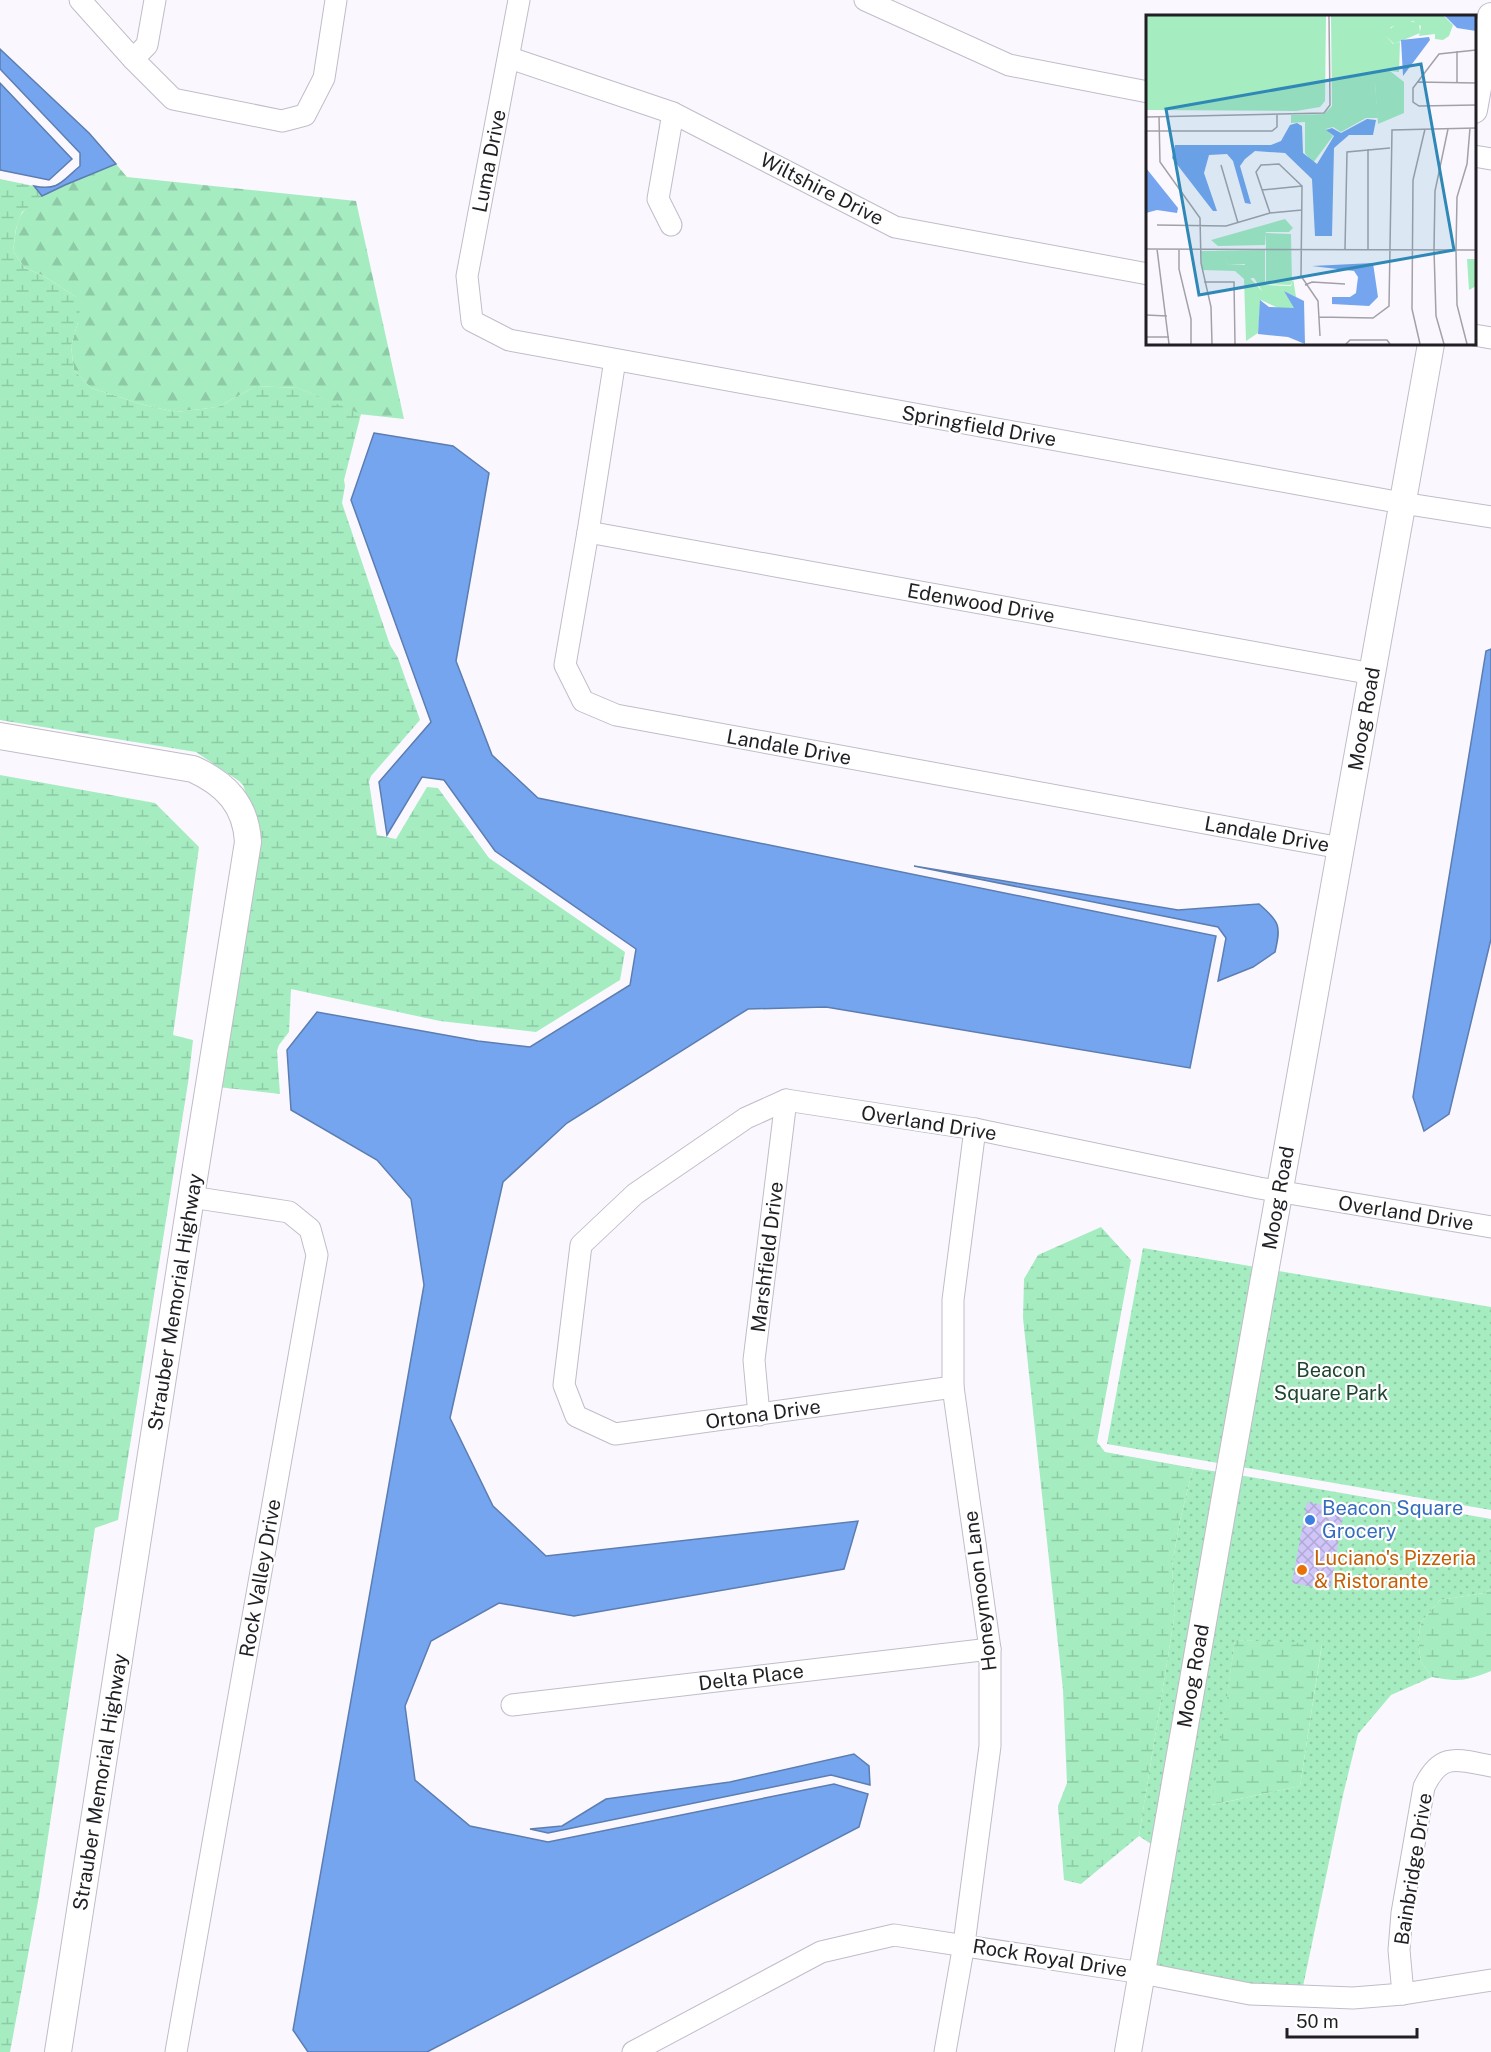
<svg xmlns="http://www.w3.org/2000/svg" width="1491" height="2052" viewBox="0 0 1491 2052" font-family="'Public Sans',sans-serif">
	<defs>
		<pattern id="forest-firs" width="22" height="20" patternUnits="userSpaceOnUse" patternTransform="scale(1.5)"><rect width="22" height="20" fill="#a5ecc0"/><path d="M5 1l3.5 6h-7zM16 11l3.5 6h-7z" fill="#8ecaa5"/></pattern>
		<pattern id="wetland-marsh" width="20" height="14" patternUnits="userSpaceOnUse" patternTransform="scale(1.5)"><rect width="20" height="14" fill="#a5ecc0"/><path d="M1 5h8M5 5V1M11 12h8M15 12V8" fill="none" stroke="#8ecaa5"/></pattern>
		<pattern id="park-dots" width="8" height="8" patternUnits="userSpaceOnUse" patternTransform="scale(1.5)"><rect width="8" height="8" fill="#a5ecc0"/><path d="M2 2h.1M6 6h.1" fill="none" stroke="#8ecaa5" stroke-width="1.8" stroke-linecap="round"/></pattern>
		<pattern id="building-cross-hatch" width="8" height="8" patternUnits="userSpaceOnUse" patternTransform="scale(1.5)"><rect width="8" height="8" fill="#cfc5f9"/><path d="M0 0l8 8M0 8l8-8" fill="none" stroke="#b1a9d5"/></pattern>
	</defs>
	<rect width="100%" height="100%" fill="#faf8fe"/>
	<path fill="url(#forest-firs)" d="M 116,164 L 127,177 L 356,201 L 404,419 L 359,414 L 298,388 L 256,386 L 218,407 L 176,412 L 144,405 L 91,388 L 74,370 L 71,346 L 78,322 L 76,297 L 44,276 L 25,268 L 13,251 C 15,239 15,226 21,215 C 33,194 94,173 116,164 Z"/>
	<g fill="url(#wetland-marsh)">
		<path d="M 0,179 L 34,186 L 43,196 L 22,212 L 16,228 L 13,251 L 25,268 L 44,276 L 76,297 L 81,302 L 78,322 L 71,346 L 74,370 L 91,388 L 144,405 L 176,412 L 218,407 L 256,386 L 298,388 L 361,414 L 344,480 L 345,486 L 342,503 L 390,645 L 398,658 L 420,720 L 371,776 L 369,782 L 377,835 L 396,839 L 427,787 L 438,788 L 489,858 L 625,952 L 620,980 L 536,1032 L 440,1021 L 291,989 L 289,1032 L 279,1045 L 277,1051 L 280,1094 L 218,1087 L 257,825 L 243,785 L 239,781 L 196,752 L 0,720 Z"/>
		<path d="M 0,775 L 155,803 L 199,847 L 173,1035 L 193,1040 L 188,1083 L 118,1520 L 95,1528 L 39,1896 L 10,2052 L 0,2052 Z"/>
		<path d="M 1101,1227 L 1131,1260 L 1097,1442 L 1105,1452 L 1193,1468 L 1180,1520 L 1172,1566 L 1175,1613 L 1139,1836 L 1081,1884 L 1064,1880 L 1058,1806 L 1067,1783 L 1063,1690 L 1023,1318 L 1024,1279 L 1038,1255 Z"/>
		<path d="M 1491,1589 L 1491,1671 C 1466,1681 1459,1682 1432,1677 L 1421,1662 L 1418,1642 L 1421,1622 L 1440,1600 L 1484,1593 Z"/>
		<path d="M 1235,1640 L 1322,1643 L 1300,1786 L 1211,1805 Z"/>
	</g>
	<g fill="url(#park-dots)" fill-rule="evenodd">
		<path d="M 1143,1248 L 1491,1307 L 1491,1510 L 1107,1444 Z"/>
		<path d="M 1193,1468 L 1219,1472 L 1154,1846 L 1139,1836 L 1175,1613 L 1172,1566 L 1180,1520 Z"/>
		<path d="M 1239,1475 L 1491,1519 L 1491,1589 L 1484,1593 L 1440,1600 L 1421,1622 L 1418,1642 L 1421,1662 L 1432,1677 L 1391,1695 L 1358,1734 L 1343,1795 L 1301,1996 L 1152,1974 ZM 1235,1640 L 1322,1644 L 1300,1786 L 1212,1805 Z"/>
	</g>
	<g fill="#75a5ee" stroke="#5c7db1" stroke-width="1.5">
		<path d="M 0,49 L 89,133 L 116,164 L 65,185 L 42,196 L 34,186 C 59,191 62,181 80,166 L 80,153 L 0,69 Z"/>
		<path d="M 0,83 L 72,159 L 49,180 L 0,170 Z"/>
		<path d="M 374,433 L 453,446 L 489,473 L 456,661 L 492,755 L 538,798 L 1216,936 L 1190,1068 L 826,1007 L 748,1009 L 567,1123 L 503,1182 L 450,1418 L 493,1506 L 546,1556 L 858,1521 L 844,1569 L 574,1616 L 499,1603 L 431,1641 L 405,1706 L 415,1780 L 470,1826 L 548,1842 L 834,1784 L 868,1794 L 859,1827 L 427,2052 L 308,2052 L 293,2030 L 424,1285 L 411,1199 L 377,1160 L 291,1110 L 287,1050 L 317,1012 L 478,1041 L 530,1047 L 630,985 L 636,949 L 495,851 L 444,780 L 422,777 L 387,835 L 379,782 L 431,722 L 351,500 Z"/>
		<path d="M 1491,649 L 1491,939 L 1449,1114 L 1424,1131 L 1413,1097 L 1486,651 Z"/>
		<path d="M 914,866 L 1178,910 L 1259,904 C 1280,922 1281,926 1275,952 L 1253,967 L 1218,981 L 1226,938 L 1218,927 Z"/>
		<path d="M 854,1754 L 869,1766 L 870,1785 L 831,1775 L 548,1833 L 530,1829 L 562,1826 L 606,1799 L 730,1782 Z"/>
	</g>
	<path fill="url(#building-cross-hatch)" d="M 1307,1502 L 1344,1509 L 1330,1590 L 1292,1583 Z"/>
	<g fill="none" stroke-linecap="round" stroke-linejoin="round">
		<defs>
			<g id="minor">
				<path d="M 80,0 L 133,59 L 173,99 L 282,121 L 305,115 L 324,78 L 336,0"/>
				<path d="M 519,0 L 467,276 L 472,321 L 509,340 L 1402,503 L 1491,517"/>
				<path d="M 865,0 L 1009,65 L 1148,92"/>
				<path d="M 510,58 L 673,113 L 895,227 L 1148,274"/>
				<path d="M 133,59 L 147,45 L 155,0"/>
				<path d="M 1474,156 L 1491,159"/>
				<path d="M 671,225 L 658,199 L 673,113"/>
				<path d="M 1474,335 L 1491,338"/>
				<path d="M 615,360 L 588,532 L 565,665 L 583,701 L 616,715 L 1341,848"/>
				<path d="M 588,532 L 1373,674"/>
				<path d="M 953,1387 L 615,1434 L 576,1416 L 564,1385 L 581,1245 L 635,1194 L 746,1118 L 786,1100 L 975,1129 L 1259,1188 L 1491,1227"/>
				<path d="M 759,1415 L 754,1360 L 786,1100"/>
				<path d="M 512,1705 L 990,1649"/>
				<path d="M 1403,1994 L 1399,1950 L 1402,1913 L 1424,1787 C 1441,1751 1458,1760 1491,1766"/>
				<path d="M 176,2052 L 317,1255 L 310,1229 L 289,1212 L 191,1197"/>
				<path d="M 633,2052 L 821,1952 L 894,1935 L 1142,1973 L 1250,1994 L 1353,1998 L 1403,1994 L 1491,1980"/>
				<path d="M 945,2052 L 964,1944 L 990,1746 L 990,1649 L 953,1387 L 953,1300 L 975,1129"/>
			</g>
			<g id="tertiary">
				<path d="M 1474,110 L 1491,16"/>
				<path d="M 0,736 L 193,769 C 226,784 246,805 248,842 L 191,1197 L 58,2052"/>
				<path d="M 1128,2052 L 1227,1485 L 1431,344"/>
			</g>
		</defs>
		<use href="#minor" stroke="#c1bcc9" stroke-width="23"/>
		<use href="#tertiary" stroke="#c1bcc9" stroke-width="28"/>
		<use href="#minor" stroke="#fff" stroke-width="21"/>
		<use href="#tertiary" stroke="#fff" stroke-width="26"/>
	</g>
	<circle fill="#3f7fe0" stroke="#fff" stroke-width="2" cx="1310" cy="1520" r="6"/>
	<circle fill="#e8710a" stroke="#fff" stroke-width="2" cx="1302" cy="1570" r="6"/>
	<g text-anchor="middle" stroke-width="4.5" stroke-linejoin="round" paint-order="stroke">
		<g font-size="20" fill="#211f24" stroke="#fff">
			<text transform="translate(489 161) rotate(-79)" y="7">Luma Drive</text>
			<text transform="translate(822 189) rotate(27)" y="7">Wiltshire Drive</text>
			<text transform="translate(979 426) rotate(10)" y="7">Springfield Drive</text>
			<text transform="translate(981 603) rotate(10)" y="7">Edenwood Drive</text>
			<text transform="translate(1364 719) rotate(-80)" y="7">Moog Road</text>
			<text transform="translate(789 747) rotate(10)" y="7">Landale Drive</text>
			<text transform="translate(1267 834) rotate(10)" y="7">Landale Drive</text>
			<text transform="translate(929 1123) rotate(9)" y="7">Overland Drive</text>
			<text transform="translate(1278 1198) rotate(-80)" y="7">Moog Road</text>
			<text transform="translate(1406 1213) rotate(9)" y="7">Overland Drive</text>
			<text transform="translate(767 1257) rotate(-83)" y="7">Marshfield Drive</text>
			<text transform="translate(175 1302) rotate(-81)" y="7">Strauber Memorial Highway</text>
			<text transform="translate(763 1414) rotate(-8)" y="7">Ortona Drive</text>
			<text transform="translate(260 1578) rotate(-80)" y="7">Rock Valley Drive</text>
			<text transform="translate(980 1591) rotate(-97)" y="7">Honeymoon Lane</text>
			<text transform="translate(1193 1676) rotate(-80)" y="7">Moog Road</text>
			<text transform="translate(751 1677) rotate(-7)" y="7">Delta Place</text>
			<text transform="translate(100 1782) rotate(-81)" y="7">Strauber Memorial Highway</text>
			<text transform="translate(1413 1869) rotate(-81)" y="7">Bainbridge Drive</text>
			<text transform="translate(1050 1958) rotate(9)" y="7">Rock Royal Drive</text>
		</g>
		<g font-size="20" fill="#1e4630" stroke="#fff">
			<text x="1331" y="1377">Beacon<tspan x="1331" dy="23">Square Park</tspan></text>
		</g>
		<g font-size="20" fill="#366cbe" stroke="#fff" text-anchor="start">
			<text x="1322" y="1515">Beacon Square<tspan x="1322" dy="23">Grocery</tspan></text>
		</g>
		<g font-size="20" fill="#c56008" stroke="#fff" text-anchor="start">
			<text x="1314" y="1565">Luciano's Pizzeria<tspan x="1314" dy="23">&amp; Ristorante</tspan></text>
		</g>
	</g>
	<g transform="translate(1146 15)">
		<rect width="330" height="330" fill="#faf8fe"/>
		<path d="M 257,5 L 273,8 L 274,18 L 248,29 L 241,22 L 241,16 ZM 244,56 L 258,67 L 258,98 L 232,109 L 229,69 Z" fill="#a5ecc0"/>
		<path d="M 0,1 L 180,1 L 179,86 L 174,92 L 150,96 L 0,95 ZM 185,1 L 298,1 L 307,10 L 303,21 L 297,25 L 289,24 L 289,19 L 273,21 L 275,11 L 267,6 L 245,12 L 241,22 L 247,29 L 254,27 L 253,57 L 244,56 L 240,66 L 229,69 L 232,103 L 220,103 L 195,117 L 187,112 L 180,114 L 187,121 L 167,148 L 159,138 L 159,107 L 145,108 L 145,100 L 178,99 L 186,91 ZM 139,204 L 147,213 L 143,217 L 120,217 L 119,230 L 72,231 L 65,225 ZM 77,239 L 99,239 L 100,249 L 82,250 ZM 102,261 L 116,276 L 138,276 L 149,289 L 148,294 L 134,294 L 115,285 L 112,318 L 100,326 L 98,264 Z" fill="#a5ecc0"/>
		<path d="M 120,218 L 145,219 L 146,270 L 120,269 ZM 119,235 L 119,270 L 145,271 L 147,263 L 150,282 L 138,276 L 116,276 L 108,263 L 98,264 L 89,256 L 56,255 L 55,236 ZM 98,239 L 99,250 L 82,250 L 78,240 ZM 321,244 L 330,244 L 330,271 L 323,275 Z" fill="#a5ecc0" fill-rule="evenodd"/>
		<path d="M 299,1 L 330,1 L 330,16 L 311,13 ZM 283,22 L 284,25 L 257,61 L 255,25 ZM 221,104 L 230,105 L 227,120 L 203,120 L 188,133 L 186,221 L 169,221 L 166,164 L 139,138 L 109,136 L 99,144 L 94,151 L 105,189 L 99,188 L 87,146 L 81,139 L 63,140 L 58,158 L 71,196 L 67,196 L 26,143 L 29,130 L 125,130 L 135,126 L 144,110 L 151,108 L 156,111 L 157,138 L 171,149 L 188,121 L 180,115 L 186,113 L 195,118 ZM 0,153 L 32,193 L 31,198 L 11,195 L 0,198 ZM 227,248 L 232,282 L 223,291 L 186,289 L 186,282 L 204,282 L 210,278 L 212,262 L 208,256 L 166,251 ZM 138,276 L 158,286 L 159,329 L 142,322 L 112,319 L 114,285 L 123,292 L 148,293 Z" fill="#75a5ee"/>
		<path fill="none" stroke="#a3a1a7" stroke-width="1.5" d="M 330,35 L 293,39 L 267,73 L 267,87 L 273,91 L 330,90M 311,36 L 311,68M 271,67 L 330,68M 13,101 L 14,147 L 54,203 L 55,248 L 65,292 L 66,329M 0,102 L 178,98 L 184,90 L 183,1M 0,116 L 126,116 L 131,112 L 131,99M 75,150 L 92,208M 116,175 L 156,171M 124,198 L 110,157 L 115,150 L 133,149 L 156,171 L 155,261 L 172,286 L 174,321M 11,210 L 80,211 L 124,198 L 156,195M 0,234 L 330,235M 11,234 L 23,329M 33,234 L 33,254 L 45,304 L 45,329M 199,234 L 201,137 L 244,133M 222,235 L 222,134M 58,267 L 88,267 L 89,329M 159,270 L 166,267 L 199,269M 0,300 L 21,301M 173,302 L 227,303 L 243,291 L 246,115 L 330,113M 0,322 L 23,322M 200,329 L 204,325 L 241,325 L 244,329M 274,329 L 266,294 L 267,165 L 279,114M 298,329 L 290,301 L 288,235 L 289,176 L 302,114M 321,329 L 311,290 L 310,235 L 311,182 L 321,149 L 324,113"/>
		<path fill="#2f88b6" fill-opacity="0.15" stroke="#2f88b6" stroke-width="3" d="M 275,49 L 308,235 L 53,280 L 20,94 Z"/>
		<rect width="330" height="330" fill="none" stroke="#211f24" stroke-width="3"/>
	</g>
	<path d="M1287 2028v9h130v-9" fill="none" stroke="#211f24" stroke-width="3"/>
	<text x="1296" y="2028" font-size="18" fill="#211f24" stroke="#ffffff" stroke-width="4.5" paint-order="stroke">50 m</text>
</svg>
